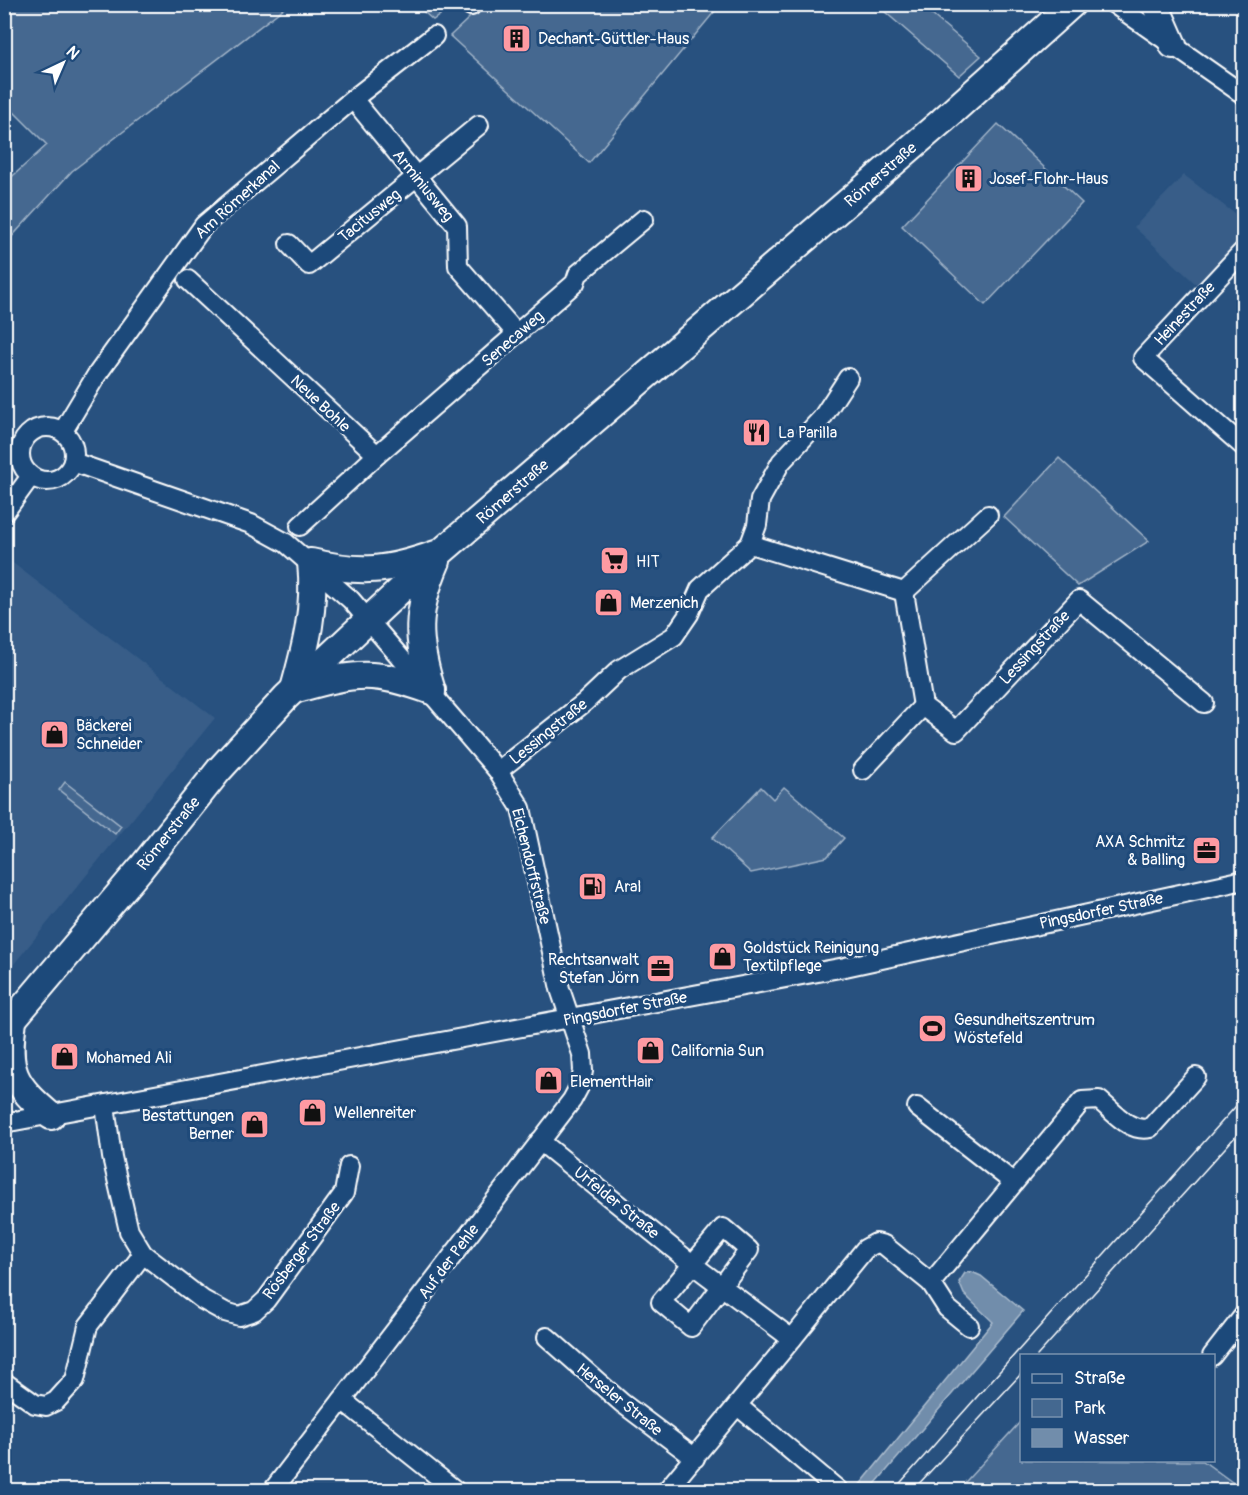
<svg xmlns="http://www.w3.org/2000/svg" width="1248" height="1495" viewBox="0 0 1248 1495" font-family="Pangolin,sans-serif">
	<rect width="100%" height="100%" fill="#28517f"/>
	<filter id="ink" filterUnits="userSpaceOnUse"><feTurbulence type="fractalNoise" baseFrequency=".0167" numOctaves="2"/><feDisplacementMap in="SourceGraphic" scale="12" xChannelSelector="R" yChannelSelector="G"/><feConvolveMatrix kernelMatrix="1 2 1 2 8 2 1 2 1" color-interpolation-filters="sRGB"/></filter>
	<g filter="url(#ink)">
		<g fill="#375d88">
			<path d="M 1184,175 L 1243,220 L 1243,237 L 1197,285 L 1134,227 Z"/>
			<path d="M 5,557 L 215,718 L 5,975 Z"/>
		</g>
		<g fill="#446890" stroke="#a2b4c8" stroke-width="1.5">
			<path d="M 5,4 L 288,4 L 288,5 L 72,171 L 5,244 L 5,183 L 47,145 L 5,103 Z"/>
			<path d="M 416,5 L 454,5 L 433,20 Z"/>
			<path d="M 483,5 L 720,5 L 589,163 L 450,36 Z"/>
			<path d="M 877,5 L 920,5 L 981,56 L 959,76 Z"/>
			<path d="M 998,124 L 1082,203 L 985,305 L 902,226 Z"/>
			<path d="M 1059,458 L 1149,541 L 1078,586 L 1004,517 Z"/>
			<path d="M 65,782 L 121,826 L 115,834 L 59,790 Z"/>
			<path d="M 761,787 L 773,799 L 784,787 L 844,838 L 827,857 L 751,873 L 712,838 Z"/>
			<path d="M 1021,1421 L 1022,1460 L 1203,1461 L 1243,1490 L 958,1490 Z"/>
		</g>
		<path fill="#718dab" stroke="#aabbcd" stroke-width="1.5" d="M 972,1272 L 981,1276 L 1023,1311 L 870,1490 L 864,1490 L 859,1486 L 993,1322 L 964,1294 L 959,1282 L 965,1273 Z"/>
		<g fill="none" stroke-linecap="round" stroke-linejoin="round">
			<defs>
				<g id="minor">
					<path d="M 1114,4 L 1244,95"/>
					<path d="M 471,6 L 472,4"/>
					<path d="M 353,99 L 457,226 L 458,266 L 517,334"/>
					<path d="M 289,244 L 309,265 L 479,125"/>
					<path d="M 1244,250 L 1143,358 L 1244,447"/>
					<path d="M 188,280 L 377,455 L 300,526"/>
					<circle cx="47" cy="454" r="27"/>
					<path d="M 63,431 L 96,376 L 204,225 L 353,99 L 434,36"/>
					<path d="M 377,455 L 575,283 L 578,274 L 644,219"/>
					<path d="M 73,462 L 251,524 L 286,543 L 351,600 L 498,771 L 521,808 L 560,989 L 582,1054 L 583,1071 L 580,1085 L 572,1100 L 273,1490"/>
					<path d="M 4,513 L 31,476"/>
					<path d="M 750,544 L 757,525 L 760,500 L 781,462 L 822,418 L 848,378"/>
					<path d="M 904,592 L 923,706 L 956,731 L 1079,600 L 1204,703"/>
					<path d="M 904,592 L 988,515"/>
					<path d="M 863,770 L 923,706"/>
					<path d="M 498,771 L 585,702 L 619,670 L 674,636 L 689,614 L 700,589 L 750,544 L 904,592"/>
					<path d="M 105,1105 L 112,1157 L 129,1231 L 143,1254 L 203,1300 L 225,1312 L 239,1316 L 254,1311 L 266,1300 L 344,1193 L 349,1166"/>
					<path d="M 917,1107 L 1013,1182"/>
					<path d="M 4,1123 L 845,967 L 1244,880"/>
					<path d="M 540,1141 L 692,1264 L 792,1339 L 865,1249 L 876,1243 L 884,1245 L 931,1283 L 1082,1101 L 1099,1100 C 1114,1112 1130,1133 1150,1128 L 1196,1077"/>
					<path d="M 723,1228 L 749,1250 L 691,1327 L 661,1302 Z"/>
					<path d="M 931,1283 L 947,1308 L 969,1326"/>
					<path d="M 547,1337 L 622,1403 L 695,1458"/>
					<path d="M 1212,1356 L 1244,1315"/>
					<path d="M 4,1382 L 35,1404 L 46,1406 L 56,1401 L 75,1380 L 88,1326 L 143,1254"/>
					<path d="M 342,1400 L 455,1490"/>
					<path d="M 738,1406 L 838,1490"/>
					<path d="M 667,1490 L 792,1339"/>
				</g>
				<g id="secondary">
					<path d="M 1155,4 L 1173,45"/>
					<path d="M 294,689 C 306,646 316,608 311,562 C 361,574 388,571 436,554"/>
					<path d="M 297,689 C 357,672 373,670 432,691"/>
					<path d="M 432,691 C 416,639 415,612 437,561"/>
					<path d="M 13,1021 C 6,1071 13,1084 51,1116"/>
					<path d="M 4,1030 L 141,868 L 219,770 L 286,697 L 441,552 L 942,121 L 1072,4"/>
				</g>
			</defs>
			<use href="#minor" stroke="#fff" stroke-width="22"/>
			<use href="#secondary" stroke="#fff" stroke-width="30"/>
			<use href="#minor" stroke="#1f4a7a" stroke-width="18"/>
			<use href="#secondary" stroke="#1f4a7a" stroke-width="26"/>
			<g stroke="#fff" stroke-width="1.5">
				<path d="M 1037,1356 L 1244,1127"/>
				<path d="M 894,1490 L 1244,1097"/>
				<path d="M 913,1490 L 1022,1373"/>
			</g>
		</g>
	</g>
	<defs>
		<symbol id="building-square" viewBox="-11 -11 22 22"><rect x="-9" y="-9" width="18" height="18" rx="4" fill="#ff9aa2" stroke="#1f4a7a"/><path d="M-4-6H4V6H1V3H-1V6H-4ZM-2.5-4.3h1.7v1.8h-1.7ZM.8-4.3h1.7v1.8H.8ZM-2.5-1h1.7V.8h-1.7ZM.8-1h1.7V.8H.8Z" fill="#111"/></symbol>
		<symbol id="restaurant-square" viewBox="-11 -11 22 22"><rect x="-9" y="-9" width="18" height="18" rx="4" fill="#ff9aa2" stroke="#1f4a7a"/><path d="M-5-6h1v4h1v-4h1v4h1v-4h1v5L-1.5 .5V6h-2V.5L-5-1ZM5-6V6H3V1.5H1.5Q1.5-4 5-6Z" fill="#111"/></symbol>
		<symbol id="supermarket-square" viewBox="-11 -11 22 22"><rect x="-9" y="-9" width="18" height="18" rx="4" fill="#ff9aa2" stroke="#1f4a7a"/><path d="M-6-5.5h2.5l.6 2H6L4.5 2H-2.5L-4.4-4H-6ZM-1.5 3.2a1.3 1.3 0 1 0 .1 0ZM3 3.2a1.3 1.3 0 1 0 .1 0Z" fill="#111"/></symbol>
		<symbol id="shop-square" viewBox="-11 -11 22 22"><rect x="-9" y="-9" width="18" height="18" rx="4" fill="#ff9aa2" stroke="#1f4a7a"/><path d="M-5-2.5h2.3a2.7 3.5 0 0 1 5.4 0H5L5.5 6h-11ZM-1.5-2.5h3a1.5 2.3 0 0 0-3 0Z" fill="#111"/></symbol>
		<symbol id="office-square" viewBox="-11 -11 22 22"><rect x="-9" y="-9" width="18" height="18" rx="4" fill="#ff9aa2" stroke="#1f4a7a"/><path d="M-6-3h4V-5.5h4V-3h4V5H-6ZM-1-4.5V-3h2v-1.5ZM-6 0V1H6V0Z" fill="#111"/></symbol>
		<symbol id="fuel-square" viewBox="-11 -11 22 22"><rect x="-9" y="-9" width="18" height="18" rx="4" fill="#ff9aa2" stroke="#1f4a7a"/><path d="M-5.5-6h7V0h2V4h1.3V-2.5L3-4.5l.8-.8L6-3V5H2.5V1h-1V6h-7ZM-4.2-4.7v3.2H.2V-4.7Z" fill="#111"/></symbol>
		<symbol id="stadium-square" viewBox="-11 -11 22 22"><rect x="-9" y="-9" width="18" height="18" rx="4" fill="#ff9aa2" stroke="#1f4a7a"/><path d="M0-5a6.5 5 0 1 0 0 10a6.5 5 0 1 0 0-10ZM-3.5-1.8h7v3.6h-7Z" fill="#111"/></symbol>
	</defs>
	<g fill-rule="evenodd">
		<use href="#building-square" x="500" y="22" width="33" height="33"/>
		<use href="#building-square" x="952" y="162" width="33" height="33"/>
		<use href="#restaurant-square" x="740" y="416" width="33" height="33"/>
		<use href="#supermarket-square" x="598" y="544" width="33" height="33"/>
		<use href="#shop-square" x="592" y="586" width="33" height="33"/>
		<use href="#shop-square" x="38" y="718" width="33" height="33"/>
		<use href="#office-square" x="1190" y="834" width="33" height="33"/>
		<use href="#fuel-square" x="576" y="870" width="33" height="33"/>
		<use href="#shop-square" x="706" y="940" width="33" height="33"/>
		<use href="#office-square" x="644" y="952" width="33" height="33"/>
		<use href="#stadium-square" x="916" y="1012" width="33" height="33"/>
		<use href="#shop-square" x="634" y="1034" width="33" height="33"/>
		<use href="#shop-square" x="48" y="1040" width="33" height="33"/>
		<use href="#shop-square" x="532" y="1064" width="33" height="33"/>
		<use href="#shop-square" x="296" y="1096" width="33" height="33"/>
		<use href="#shop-square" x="238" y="1108" width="33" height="33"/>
	</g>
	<g text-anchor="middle" stroke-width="6" stroke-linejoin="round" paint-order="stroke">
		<g font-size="16" fill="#fff" stroke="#1f4a7a" text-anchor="start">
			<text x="538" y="44">Dechant-Güttler-Haus</text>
			<text x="989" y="184">Josef-Flohr-Haus</text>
			<text x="778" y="438">La Parilla</text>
			<text x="636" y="567">HIT</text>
			<text x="630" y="608">Merzenich</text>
			<text x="76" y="731">Bäckerei<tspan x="76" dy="18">Schneider</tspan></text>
			<text x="1185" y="847" text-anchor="end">AXA Schmitz<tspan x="1185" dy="18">&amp; Balling</tspan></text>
			<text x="614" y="892">Aral</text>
			<text x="743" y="953">Goldstück Reinigung<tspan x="743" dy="18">Textilpflege</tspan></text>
			<text x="639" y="965" text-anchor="end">Rechtsanwalt<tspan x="639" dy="18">Stefan Jörn</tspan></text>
			<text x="954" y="1025">Gesundheitszentrum<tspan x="954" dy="18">Wöstefeld</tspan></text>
			<text x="671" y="1056">California Sun</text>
			<text x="86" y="1063">Mohamed Ali</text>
			<text x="570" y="1087">ElementHair</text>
			<text x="334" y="1118">Wellenreiter</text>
			<text x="234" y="1121" text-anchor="end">Bestattungen<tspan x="234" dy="18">Berner</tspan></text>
		</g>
		<g font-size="16" fill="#fff" stroke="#1f4a7a">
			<text transform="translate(880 174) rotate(-41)" y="6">Römerstraße</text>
			<text transform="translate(424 185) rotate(51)" y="6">Arminiusweg</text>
			<text transform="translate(237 199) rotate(-42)" y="6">Am Römerkanal</text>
			<text transform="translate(369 215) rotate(-39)" y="6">Tacitusweg</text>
			<text transform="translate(1184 313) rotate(-47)" y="6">Heinestraße</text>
			<text transform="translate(512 338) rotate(-41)" y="6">Senecaweg</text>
			<text transform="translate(321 403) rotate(43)" y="6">Neue Bohle</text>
			<text transform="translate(512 491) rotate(-41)" y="6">Römerstraße</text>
			<text transform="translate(1034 647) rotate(-47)" y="6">Lessingstraße</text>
			<text transform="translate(548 731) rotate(-39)" y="6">Lessingstraße</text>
			<text transform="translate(168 833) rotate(-51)" y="6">Römerstraße</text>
			<text transform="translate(532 866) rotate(76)" y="6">Eichendorffstraße</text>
			<text transform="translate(1101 910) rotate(-12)" y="6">Pingsdorfer Straße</text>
			<text transform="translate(625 1008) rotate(-11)" y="6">Pingsdorfer Straße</text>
			<text transform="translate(617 1202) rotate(39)" y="6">Urfelder Straße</text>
			<text transform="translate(301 1250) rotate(-53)" y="6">Rösberger Straße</text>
			<text transform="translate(448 1261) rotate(-53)" y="6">Auf der Pehle</text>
			<text transform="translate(620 1399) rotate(39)" y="6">Herseler Straße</text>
		</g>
	</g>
	<rect width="1248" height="1495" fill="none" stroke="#1f4a7a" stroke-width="24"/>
	<rect x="12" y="12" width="1224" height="1471" fill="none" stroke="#fff" stroke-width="2" filter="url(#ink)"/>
	<rect x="1020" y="1354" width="195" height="108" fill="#1f4a7a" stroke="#7992af" stroke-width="1.5"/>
	<rect x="1032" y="1374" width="30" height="9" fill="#1f4a7a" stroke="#7992af" stroke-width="1.5"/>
	<text x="1074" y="1384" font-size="18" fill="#ffffff">Straße</text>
	<rect x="1032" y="1399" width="30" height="18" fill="#446890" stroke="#7992af" stroke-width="1.5"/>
	<text x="1074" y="1414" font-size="18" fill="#ffffff">Park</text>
	<rect x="1032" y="1429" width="30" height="18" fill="#718dab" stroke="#7992af" stroke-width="1.5"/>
	<text x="1074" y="1444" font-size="18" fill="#ffffff">Wasser</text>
	<g transform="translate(63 63) rotate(44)" stroke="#1f4a7a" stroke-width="4.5" paint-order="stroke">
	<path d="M0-4.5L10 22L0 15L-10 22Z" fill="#ffffff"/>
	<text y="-9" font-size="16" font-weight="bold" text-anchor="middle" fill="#ffffff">N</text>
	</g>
</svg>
